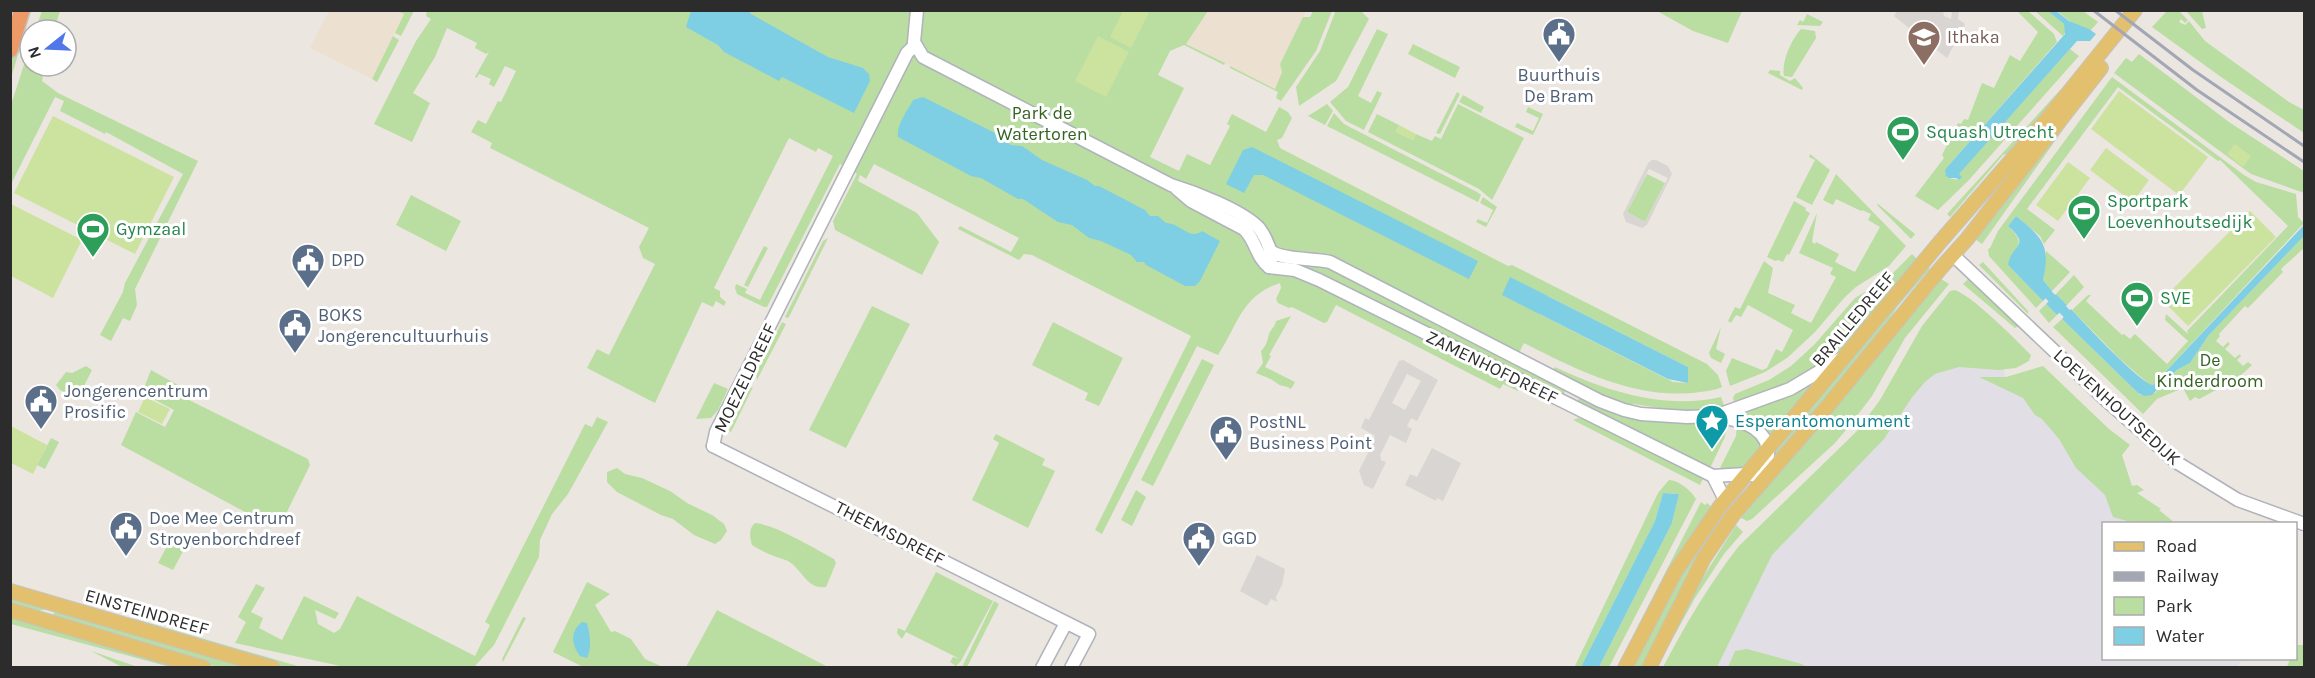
<svg xmlns="http://www.w3.org/2000/svg" width="2315" height="678" viewBox="0 0 2315 678" font-family="Karla,sans-serif">
	<rect width="100%" height="100%" fill="#ece6e0"/>
	<path fill="#e1dfe5" d="M 1944,346 L 2004,366 L 2005,377 L 2018,379 L 2140,505 L 2143,505 L 2175,523 L 2104,524 L 2104,658 L 2241,659 L 2238,668 L 1688,668 L 1739,562 Z"/>
	<g fill="#ece1d1">
		<path d="M 329,11 L 397,11 L 404,14 L 372,79 L 310,48 Z"/>
		<path d="M 1208,11 L 1306,11 L 1280,64 L 1282,72 L 1275,89 L 1186,44 Z"/>
	</g>
	<g fill="#badda2" fill-rule="evenodd">
		<path d="M 1336,10 L 1361,11 L 1369,19 L 1336,81 L 1299,106 L 1296,87 L 1320,51 Z"/>
		<path d="M 25,11 L 31,11 L 11,78 L 11,60 Z"/>
		<path d="M 42,11 L 60,11 L 54,30 L 35,30 Z"/>
		<path d="M 397,11 L 414,11 L 401,36 L 395,33 L 404,14 Z"/>
		<path d="M 427,11 L 1208,11 L 1186,44 L 1225,63 L 1224,65 L 1184,45 L 1170,51 L 1158,75 L 1184,88 L 1150,157 L 1179,171 L 1187,154 L 1210,165 L 1230,126 L 1227,124 L 1232,114 L 1266,132 L 1279,107 L 1288,112 L 1292,118 L 1282,138 L 1277,140 L 1280,148 L 1508,266 L 1512,265 L 1707,364 L 1718,375 L 1722,387 C 1716,390 1708,391 1700,392 C 1638,401 1577,370 1524,343 L 1515,361 L 1563,386 L 1565,390 L 1564,396 L 1509,373 L 1505,380 L 1519,388 L 1518,391 L 1503,384 L 1500,389 L 1336,305 L 1327,322 L 1324,323 L 1292,307 L 1289,308 L 1278,303 L 1276,299 L 1281,288 L 1280,283 C 1241,296 1238,325 1218,355 L 1197,346 L 1102,534 L 1095,530 L 1191,336 L 1032,255 L 1024,254 L 1019,260 L 958,229 L 960,226 L 1011,252 L 1019,238 L 874,164 L 866,179 L 860,175 L 858,181 L 917,213 L 939,242 L 922,275 L 835,230 L 833,221 L 857,174 L 854,172 L 773,307 L 771,306 L 842,165 L 840,164 L 767,307 L 764,307 L 737,294 L 735,288 L 736,284 L 747,289 L 745,293 L 760,300 L 833,156 L 818,148 L 816,152 L 789,138 L 714,288 L 720,291 L 720,297 L 726,302 L 724,306 L 716,301 L 713,307 L 702,302 L 655,403 L 587,368 L 597,349 L 609,355 L 655,264 L 643,258 L 639,247 L 649,228 L 490,148 L 492,143 L 471,132 L 478,120 L 486,124 L 498,101 L 501,102 L 516,71 L 505,66 L 494,87 L 489,84 L 491,79 L 479,74 L 477,78 L 475,77 L 489,52 L 486,54 L 475,48 L 477,43 L 447,28 L 435,57 L 413,93 L 430,103 L 412,142 L 374,124 L 416,41 L 431,19 L 426,16 ZM 1548,296 L 1688,367 L 1688,383 L 1673,382 L 1539,314 Z"/>
		<path d="M 1313,11 L 1332,11 L 1316,51 L 1281,101 L 1276,98 L 1278,92 L 1230,68 L 1230,66 L 1275,89 L 1282,72 L 1280,64 L 1303,17 L 1310,17 Z"/>
		<path d="M 1657,11 L 1742,11 L 1728,43 L 1693,31 Z"/>
		<path d="M 2017,11 L 2028,11 L 2054,34 L 2057,42 L 1949,165 L 1949,178 L 1959,180 L 1958,174 L 2070,49 L 2079,56 L 1968,181 L 1938,210 L 1915,196 L 1944,158 L 1942,155 L 1958,123 L 1961,124 L 1964,119 L 1968,120 L 1982,83 L 1994,88 L 2010,55 L 2020,61 L 2038,32 Z"/>
		<path d="M 2035,11 L 2048,11 L 2064,24 L 2066,31 L 2063,36 Z"/>
		<path d="M 2057,11 L 2083,11 L 2098,22 L 2091,30 L 2075,25 Z"/>
		<path d="M 2167,11 L 2179,11 L 2188,20 L 2185,23 L 2181,19 L 2179,22 L 2185,25 L 2189,21 L 2205,41 L 2289,102 L 2304,110 L 2304,133 L 2221,77 L 2152,27 Z"/>
		<path d="M 2186,11 L 2202,11 L 2206,28 L 2202,29 Z"/>
		<path d="M 1807,14 L 1823,22 L 1820,26 L 1797,25 L 1800,20 L 1803,22 Z"/>
		<path d="M 1377,29 L 1388,34 L 1358,96 L 1371,103 L 1377,91 L 1382,93 L 1364,130 L 1346,121 L 1330,102 L 1348,87 Z"/>
		<path d="M 1801,29 L 1815,31 L 1816,38 L 1792,77 L 1784,76 C 1781,61 1792,39 1801,29 Z"/>
		<path d="M 393,36 L 399,40 L 377,82 L 372,79 Z"/>
		<path d="M 1413,44 L 1460,67 L 1455,78 L 1408,54 Z"/>
		<path d="M 30,46 L 30,66 L 45,66 L 42,81 L 58,93 L 198,161 L 135,289 L 137,305 L 130,321 L 123,318 L 111,341 L 100,335 L 123,292 L 125,283 L 183,174 L 106,132 L 105,134 L 60,111 L 64,101 L 55,97 L 11,184 L 11,105 Z"/>
		<path d="M 2139,54 L 2229,122 L 2304,171 L 2304,193 L 2251,174 L 2114,73 L 2126,58 L 2132,62 Z"/>
		<path d="M 1770,70 L 1780,71 L 1780,75 L 1790,81 L 1795,78 L 1803,88 L 1802,90 L 1768,73 Z"/>
		<path d="M 2112,77 L 2244,175 L 2256,182 L 2296,194 L 2298,217 L 2304,223 L 2153,385 L 2150,385 L 2120,359 L 2072,310 L 2088,295 L 2091,295 L 2086,301 L 2122,335 L 2124,334 L 2130,339 L 2135,334 L 2167,364 L 2188,341 L 2165,320 L 2166,314 L 2188,334 L 2187,331 L 2288,226 L 2220,160 L 2218,161 L 2118,87 L 2027,209 L 2055,230 L 2044,244 L 2040,236 L 2016,216 L 2008,226 C 2026,243 2018,245 2008,265 L 2043,301 L 2036,308 L 1989,256 L 1988,249 L 1990,248 L 1998,231 Z"/>
		<path d="M 2060,90 L 2063,92 L 2009,153 L 2003,155 L 1950,217 L 1947,214 Z"/>
		<path d="M 1457,92 L 1460,94 L 1440,134 L 1436,133 Z"/>
		<path d="M 1463,95 L 1484,107 L 1481,113 L 1459,102 Z"/>
		<path d="M 1327,104 L 1333,111 L 1325,125 L 1308,116 Z"/>
		<path d="M 1458,104 L 1524,138 L 1492,200 L 1479,189 L 1368,132 L 1377,114 L 1399,125 L 1396,132 L 1413,140 L 1416,134 L 1432,141 L 1435,136 L 1441,139 Z"/>
		<path d="M 2078,105 L 2080,106 L 2077,110 L 1982,244 L 1975,239 Z"/>
		<path d="M 1528,107 L 1543,114 L 1533,135 L 1515,127 L 1517,123 L 1533,131 L 1539,118 L 1526,112 Z"/>
		<path d="M 1334,113 L 1344,124 L 1477,192 L 1481,195 L 1478,202 L 1327,126 Z"/>
		<path d="M 1810,154 L 1830,170 L 1812,205 L 1796,197 L 1815,160 L 1809,157 Z"/>
		<path d="M 1647,174 L 1665,183 L 1645,222 L 1627,212 Z"/>
		<path d="M 1836,174 L 1906,246 L 1889,266 L 1856,287 L 1845,297 L 1814,333 L 1787,358 L 1765,372 L 1730,386 L 1726,371 L 1732,358 L 1762,370 L 1767,368 L 1776,349 L 1782,352 L 1793,330 L 1748,305 L 1741,317 L 1736,315 L 1731,323 L 1728,321 L 1735,307 L 1740,309 L 1764,261 L 1773,268 L 1768,293 L 1795,305 L 1791,313 L 1811,323 L 1836,277 L 1830,274 L 1833,268 L 1799,253 L 1817,213 L 1812,242 L 1815,244 L 1816,242 L 1839,254 L 1835,262 L 1855,272 L 1880,227 L 1868,220 L 1871,214 L 1862,210 L 1861,211 L 1836,199 L 1833,205 L 1823,200 Z"/>
		<path d="M 411,195 L 461,221 L 446,251 L 396,225 Z"/>
		<path d="M 1483,197 L 1497,207 L 1486,227 L 1476,222 L 1478,219 L 1487,223 L 1493,210 L 1480,203 Z"/>
		<path d="M 1794,201 L 1806,208 L 1805,210 L 1810,213 L 1789,255 L 1787,254 L 1783,262 L 1778,260 L 1775,261 L 1767,257 Z"/>
		<path d="M 1878,204 L 1915,234 L 1911,239 L 1877,205 Z"/>
		<path d="M 2304,236 L 2304,248 L 2281,269 L 2283,272 L 2248,308 L 2245,306 L 2219,334 L 2220,336 L 2216,341 L 2223,347 L 2228,342 L 2230,344 L 2225,349 L 2235,358 L 2240,354 L 2241,356 L 2237,360 L 2243,366 L 2248,362 L 2252,365 L 2237,379 L 2199,399 L 2195,397 L 2190,401 L 2183,388 L 2157,399 L 2143,414 L 2053,327 L 2062,319 L 2138,393 L 2140,395 L 2155,393 L 2177,370 L 2190,363 L 2208,336 Z"/>
		<path d="M 828,238 L 789,317 L 787,318 L 785,317 L 823,241 Z"/>
		<path d="M 764,246 L 768,248 L 748,287 L 744,285 Z"/>
		<path d="M 2046,251 L 2070,272 L 2052,291 L 2043,280 Z"/>
		<path d="M 1912,254 L 1919,261 C 1886,300 1849,354 1803,378 C 1782,389 1757,396 1735,405 L 1733,398 L 1735,394 L 1769,380 L 1791,366 L 1814,345 L 1855,298 L 1887,279 Z"/>
		<path d="M 1983,262 L 2028,311 L 2028,314 L 1979,265 Z"/>
		<path d="M 1928,267 L 1930,269 L 1898,306 L 1873,343 L 1770,465 L 1771,454 Z"/>
		<path d="M 2074,275 L 2084,287 L 2067,305 L 2056,294 Z"/>
		<path d="M 1941,279 L 1949,284 L 1905,338 L 1872,396 L 1850,425 L 1835,443 L 1752,519 L 1747,521 L 1741,518 Z"/>
		<path d="M 1968,279 L 2019,326 L 2015,328 L 1963,284 Z"/>
		<path d="M 1955,290 C 1974,297 2015,339 2031,355 L 2029,361 L 2016,368 L 1999,370 L 1959,367 L 1935,374 L 1925,382 L 1913,396 L 1884,439 L 1772,555 L 1717,667 L 1663,667 C 1686,624 1709,584 1739,546 L 1857,431 L 1880,400 L 1922,326 L 1950,291 Z"/>
		<path d="M 2046,304 L 2057,315 L 2049,323 L 2039,311 Z"/>
		<path d="M 872,306 L 910,324 L 846,448 L 809,430 Z"/>
		<path d="M 1291,316 L 1269,355 L 1271,356 L 1265,367 L 1295,382 L 1291,389 C 1286,385 1282,387 1278,384 C 1269,377 1265,377 1256,373 L 1263,363 L 1261,351 C 1267,345 1267,341 1269,334 C 1271,329 1275,327 1276,321 Z"/>
		<path d="M 782,322 L 786,324 L 757,380 L 756,373 Z"/>
		<path d="M 1053,322 L 1123,358 L 1099,406 L 1085,400 L 1088,393 L 1032,365 Z"/>
		<path d="M 1721,327 L 1716,349 L 1725,354 L 1721,363 L 1711,358 L 1709,353 Z"/>
		<path d="M 1202,359 L 1214,365 L 1153,486 L 1141,480 Z"/>
		<path d="M 86,366 L 92,370 L 80,394 L 73,390 L 69,395 L 60,390 L 56,385 L 66,372 L 72,373 Z"/>
		<path d="M 2043,366 L 2109,429 L 2130,445 L 2122,455 L 2132,486 L 2137,485 L 2144,490 L 2137,493 L 2161,509 L 2159,510 L 2175,523 L 2134,523 L 2113,517 L 2105,495 L 2076,468 L 2059,439 L 2042,419 L 2035,415 L 2023,398 L 1979,377 L 2006,377 Z"/>
		<path d="M 1555,367 C 1606,391 1664,410 1721,397 L 1725,408 L 1678,411 L 1634,404 L 1617,404 L 1553,370 Z"/>
		<path d="M 151,370 L 185,389 L 183,397 L 308,459 L 310,465 L 281,524 L 245,512 L 121,445 L 136,412 L 165,427 L 174,410 L 142,393 Z"/>
		<path d="M 1815,380 L 1816,383 L 1768,439 L 1737,417 L 1736,412 Z"/>
		<path d="M 714,383 L 728,389 L 718,410 L 711,418 L 696,419 Z"/>
		<path d="M 753,387 L 731,432 L 729,431 L 748,389 Z"/>
		<path d="M 1582,397 L 1640,418 L 1657,421 L 1676,423 L 1727,422 L 1725,437 L 1710,468 L 1574,406 L 1576,401 Z"/>
		<path d="M 597,417 L 608,422 L 568,494 L 552,514 L 540,540 L 539,557 L 494,645 L 474,667 L 345,667 L 235,643 L 246,622 L 238,617 L 256,584 L 265,588 L 251,612 L 263,618 L 259,628 L 282,640 L 304,596 L 339,613 L 335,619 L 315,610 L 318,624 L 334,633 L 340,629 L 357,596 L 475,656 L 490,625 L 485,622 L 585,424 L 592,427 Z"/>
		<path d="M 1578,418 L 1588,420 L 1704,477 L 1700,485 L 1573,420 Z"/>
		<path d="M 1737,425 L 1755,435 L 1761,447 L 1741,471 L 1719,470 L 1736,436 Z"/>
		<path d="M 996,434 L 1045,459 L 1042,465 L 1055,471 L 1028,528 L 972,500 L 999,443 L 993,439 Z"/>
		<path d="M 51,438 L 59,442 L 45,469 L 37,465 Z"/>
		<path d="M 617,468 L 625,474 L 642,478 L 670,491 L 687,503 L 712,515 L 724,524 L 727,531 L 721,540 L 715,544 L 694,535 L 673,519 L 661,515 L 617,492 L 607,482 L 607,472 Z"/>
		<path d="M 1669,480 C 1678,480 1692,491 1696,499 L 1609,667 L 1599,667 L 1672,523 L 1679,494 L 1663,493 L 1655,521 L 1581,667 L 1574,668 L 1658,493 Z"/>
		<path d="M 1136,490 L 1146,497 L 1132,526 L 1121,520 Z"/>
		<path d="M 1701,502 L 1705,505 L 1707,503 L 1713,508 L 1620,667 L 1617,668 Z"/>
		<path d="M 1721,514 L 1724,516 L 1686,576 L 1679,597 L 1643,667 L 1632,668 L 1677,580 Z"/>
		<path d="M 755,523 C 774,524 816,549 834,559 L 836,563 L 826,587 C 807,590 802,569 788,561 C 784,559 778,558 774,556 C 767,554 759,549 752,545 C 750,538 748,529 755,523 Z"/>
		<path d="M 1736,525 L 1743,532 L 1724,554 L 1695,598 L 1657,667 L 1654,668 L 1695,590 Z"/>
		<path d="M 174,533 L 189,540 L 173,570 L 158,563 Z"/>
		<path d="M 936,572 L 993,601 L 961,661 L 956,666 L 950,662 L 953,657 L 960,659 L 906,632 L 902,639 L 897,633 L 898,628 L 905,631 Z"/>
		<path d="M 587,582 L 610,594 L 595,605 L 611,632 L 615,631 L 631,639 L 645,659 L 663,667 L 583,667 L 553,652 Z"/>
		<path d="M 10,598 L 47,609 L 38,611 L 11,603 Z"/>
		<path d="M 994,601 L 999,604 L 967,667 L 962,667 Z"/>
		<path d="M 717,610 L 828,667 L 686,667 Z"/>
		<path d="M 56,611 L 252,667 L 218,667 L 49,619 Z"/>
		<path d="M 523,617 L 526,618 L 503,662 L 502,659 Z"/>
		<path d="M 10,618 L 34,623 L 185,667 L 170,667 L 11,624 Z"/>
		<path d="M 132,618 L 301,667 L 284,667 L 158,631 Z"/>
		<path d="M 2296,645 L 2304,645 L 2304,667 L 2287,667 L 2290,659 L 2296,658 Z"/>
		<path d="M 1747,649 L 1802,664 L 1806,667 L 1728,667 L 1735,651 Z"/>
		<path d="M 91,651 L 138,667 L 122,667 Z"/>
	</g>
	<g fill="#cbe39f">
		<path d="M 1123,11 L 1145,11 L 1149,13 L 1131,48 L 1110,37 Z"/>
		<path d="M 1098,36 L 1129,52 L 1106,97 L 1075,81 Z"/>
		<path d="M 2119,91 L 2208,157 L 2179,195 L 2091,129 Z"/>
		<path d="M 53,116 L 174,177 L 135,254 L 14,193 Z"/>
		<path d="M 1399,125 L 1416,134 L 1413,140 L 1396,132 Z"/>
		<path d="M 2235,144 L 2251,156 L 2243,167 L 2227,154 Z"/>
		<path d="M 2106,148 L 2149,180 L 2133,202 L 2090,170 Z"/>
		<path d="M 2068,162 L 2090,178 L 2058,221 L 2036,205 Z"/>
		<path d="M 11,204 L 82,240 L 53,298 L 11,276 Z"/>
		<path d="M 2250,211 L 2276,237 L 2188,326 L 2162,300 Z"/>
		<path d="M 145,397 L 170,409 L 162,424 L 138,412 Z"/>
		<path d="M 11,426 L 47,445 L 33,474 L 11,463 Z"/>
	</g>
	<g fill="#d9d5d2" fill-rule="evenodd">
		<path d="M 1897,11 L 1943,11 L 1944,16 L 1951,19 L 1952,11 L 1959,11 L 1958,19 L 1965,24 L 1947,58 L 1894,16 Z"/>
		<path d="M 1652,160 L 1656,160 L 1668,166 L 1672,174 L 1647,225 L 1642,228 L 1626,222 L 1623,214 L 1648,163 ZM 1649,169 L 1668,178 L 1645,222 L 1627,212 Z"/>
		<path d="M 1403,360 L 1438,380 L 1417,421 L 1411,418 L 1407,426 L 1412,429 L 1406,443 L 1390,435 L 1380,455 L 1381,460 L 1386,462 L 1373,489 L 1364,485 L 1359,471 L 1373,443 L 1372,442 L 1375,436 L 1361,428 L 1365,418 L 1369,420 L 1399,361 ZM 1407,374 L 1421,381 L 1405,410 L 1392,403 Z"/>
		<path d="M 1432,448 L 1461,463 L 1443,501 L 1437,498 L 1436,501 L 1405,485 L 1410,474 L 1417,477 Z"/>
		<path d="M 1257,555 L 1285,569 L 1282,585 L 1276,597 L 1277,602 L 1271,599 L 1267,606 L 1240,591 Z"/>
	</g>
	<g fill="#7ecfe3">
		<path d="M 691,11 L 749,11 L 751,14 L 828,57 L 863,68 L 869,74 L 870,81 L 854,113 L 782,77 L 779,81 L 724,52 L 718,45 L 686,27 Z"/>
		<path d="M 2048,11 L 2056,11 L 2069,21 L 2089,29 L 2096,34 L 2090,41 L 2077,41 L 2070,49 L 1959,174 L 1962,177 L 1959,180 L 1956,178 L 1949,178 L 1946,176 L 1945,170 L 1949,165 L 2065,34 L 2064,24 Z"/>
		<path d="M 923,97 L 999,135 L 1011,145 L 1022,146 L 1042,160 L 1087,180 L 1095,186 L 1099,186 L 1145,210 L 1150,216 L 1158,216 L 1166,223 C 1181,223 1189,241 1202,231 L 1218,240 L 1220,241 L 1200,281 L 1195,286 L 1185,286 L 1146,265 L 1144,262 L 1137,262 L 1131,255 L 1101,241 L 1089,238 L 1072,225 L 1058,222 L 1023,199 L 1018,199 L 981,178 L 971,176 L 898,137 C 896,125 908,110 913,100 Z"/>
		<path d="M 1252,147 L 1478,261 L 1469,279 L 1263,175 L 1254,175 L 1244,193 L 1226,184 L 1243,150 Z"/>
		<path d="M 2016,216 C 2042,237 2051,245 2043,280 L 2052,291 L 2043,301 L 2008,265 C 2011,244 2032,247 2008,226 Z"/>
		<path d="M 2304,225 L 2304,236 L 2208,336 L 2190,363 L 2177,370 L 2152,395 L 2144,396 L 2138,393 L 2062,319 L 2071,309 C 2084,323 2141,384 2153,385 Z"/>
		<path d="M 1510,277 L 1688,367 L 1688,383 L 1668,379 L 1502,295 Z"/>
		<path d="M 2056,294 L 2067,305 L 2057,315 L 2046,304 Z"/>
		<path d="M 1663,493 L 1679,494 L 1672,523 L 1599,667 L 1581,667 L 1655,521 Z"/>
		<path d="M 582,622 L 587,623 C 590,634 592,648 587,658 L 580,656 C 571,644 570,631 582,622 Z"/>
	</g>
	<g fill="none" stroke-linecap="round" stroke-linejoin="round">
		<path stroke="#7ecfe3" stroke-width="9" d="M 2041,287 L 2075,322"/>
		<defs>
			<g id="secondary">
				<path d="M 917,10 L 914,42 L 923,57 L 1171,185 C 1194,192 1242,210 1259,228 C 1265,236 1270,248 1272,258"/>
				<path d="M 1177,189 L 1191,201 L 1244,229 C 1256,240 1256,257 1269,267"/>
				<path d="M 1271,251 C 1281,260 1314,258 1330,262 L 1600,401 L 1624,410 L 1641,414 L 1687,417 L 1715,416 L 1790,389 L 1842,358"/>
				<path d="M 1953,255 L 2108,402 L 2176,462 L 2238,500 L 2304,524"/>
				<path d="M 1269,267 L 1295,270 L 1319,280 L 1713,476 L 1746,474 L 1765,477 C 1766,468 1769,456 1768,448 C 1763,424 1734,419 1715,416"/>
				<path d="M 713,446 L 1089,634 L 1071,668"/>
				<path d="M 713,446 L 716,432 L 907,53 L 915,45"/>
				<path d="M 1713,476 L 1725,500"/>
				<path d="M 1042,668 L 1066,623"/>
			</g>
			<g id="primary">
				<path d="M 10,591 L 273,668"/>
				<path d="M 10,610 L 204,668"/>
				<path d="M 1625,668 L 1675,572 L 1721,505 L 1940,242 L 2048,118 L 2135,10"/>
				<path d="M 1649,668 L 1704,558 L 1733,515 L 1827,407 L 1940,269 L 1967,239 L 2101,68"/>
			</g>
			<path id="highway" d="M 10,50 L 22,10"/>
		</defs>
		<use href="#secondary" stroke="#b0b3bb" stroke-width="15"/>
		<use href="#primary" stroke="#c4c4c4" stroke-width="16"/>
		<use href="#highway" stroke="#c4c4c4" stroke-width="18"/>
		<use href="#secondary" stroke="#fff" stroke-width="12"/>
		<use href="#primary" stroke="#e3c06e" stroke-width="14"/>
		<use href="#highway" stroke="#ee9968" stroke-width="15"/>
		<g stroke="#a3a6b4" stroke-width="3">
			<path d="M 2093,10 L 2197,90 L 2304,162"/>
			<path d="M 2115,10 L 2193,70 L 2304,146"/>
		</g>
	</g>
	<defs>
		<symbol id="civic-pin" viewBox="-11 -11 22 30"><path d="M0 17L-7.5 6A9.5 9.5 0 1 1 7.5 6Z" fill="#5c6f8a" stroke="#fff"/><path d="M-.6-6.5H3V-4.5H.6V-3L4-1V1h2V6H-6V1h2V-1L-.6-3ZM-1.2 2.5V6h2.4V2.5Z" fill="#fff"/></symbol>
		<symbol id="school-pin" viewBox="-11 -11 22 30"><path d="M0 17L-7.5 6A9.5 9.5 0 1 1 7.5 6Z" fill="#8d6e63" stroke="#fff"/><path d="M0-5L7-2L0 1L-7-2ZM-4 1L0 2.5L4 1V4Q0 6-4 4Z" fill="#fff"/></symbol>
		<symbol id="stadium-pin" viewBox="-11 -11 22 30"><path d="M0 17L-7.5 6A9.5 9.5 0 1 1 7.5 6Z" fill="#2e9e5b" stroke="#fff"/><path d="M0-5a6.5 5 0 1 0 0 10a6.5 5 0 1 0 0-10ZM-3.5-1.8h7v3.6h-7Z" fill="#fff"/></symbol>
		<symbol id="sight-pin" viewBox="-11 -11 22 30"><path d="M0 17L-7.5 6A9.5 9.5 0 1 1 7.5 6Z" fill="#0f9aa8" stroke="#fff"/><path d="M0-6L1.8-2.2L6-1.7L2.9 1.2L3.7 5.4L0 3.3L-3.7 5.4L-2.9 1.2L-6-1.7L-1.8-2.2Z" fill="#fff"/></symbol>
	</defs>
	<g fill-rule="evenodd">
		<use href="#civic-pin" x="1540" y="15" width="38" height="52"/>
		<use href="#school-pin" x="1905" y="18" width="38" height="52"/>
		<use href="#stadium-pin" x="1884" y="113" width="38" height="52"/>
		<use href="#stadium-pin" x="2065" y="192" width="38" height="52"/>
		<use href="#stadium-pin" x="74" y="210" width="38" height="52"/>
		<use href="#civic-pin" x="289" y="241" width="38" height="52"/>
		<use href="#stadium-pin" x="2118" y="279" width="38" height="52"/>
		<use href="#civic-pin" x="276" y="306" width="38" height="52"/>
		<use href="#civic-pin" x="22" y="382" width="38" height="52"/>
		<use href="#sight-pin" x="1693" y="402" width="38" height="52"/>
		<use href="#civic-pin" x="1207" y="413" width="38" height="52"/>
		<use href="#civic-pin" x="107" y="509" width="38" height="52"/>
		<use href="#civic-pin" x="1180" y="519" width="38" height="52"/>
	</g>
	<g text-anchor="middle" stroke-width="6" stroke-linejoin="round" paint-order="stroke">
		<g font-size="18" fill="#785e54" stroke="#fff" text-anchor="start">
			<text x="1947" y="43">Ithaka</text>
		</g>
		<g font-size="18" fill="#4e5e75" stroke="#fff" text-anchor="start">
			<text x="1559" y="81" text-anchor="middle">Buurthuis<tspan x="1559" dy="21">De Bram</tspan></text>
			<text x="331" y="266">DPD</text>
			<text x="318" y="321">BOKS<tspan x="318" dy="21">Jongerencultuurhuis</tspan></text>
			<text x="64" y="397">Jongerencentrum<tspan x="64" dy="21">Prosific</tspan></text>
			<text x="1249" y="428">PostNL<tspan x="1249" dy="21">Business Point</tspan></text>
			<text x="149" y="524">Doe Mee Centrum<tspan x="149" dy="21">Stroyenborchdreef</tspan></text>
			<text x="1222" y="544">GGD</text>
		</g>
		<g font-size="18" fill="#346322" stroke="#fff">
			<text x="1042" y="119">Park de<tspan x="1042" dy="21">Watertoren</tspan></text>
			<text x="2210" y="366">De<tspan x="2210" dy="21">Kinderdroom</tspan></text>
		</g>
		<g font-size="18" fill="#27864d" stroke="#fff" text-anchor="start">
			<text x="1926" y="138">Squash Utrecht</text>
			<text x="2107" y="207">Sportpark<tspan x="2107" dy="21">Loevenhoutsedijk</tspan></text>
			<text x="116" y="235">Gymzaal</text>
			<text x="2160" y="304">SVE</text>
		</g>
		<g font-size="18" fill="#2c2c2c" stroke="#fff">
			<text transform="translate(1853 319) rotate(-50)" y="6">BRAILLEDREEF</text>
			<text transform="translate(1492 367) rotate(26)" y="6">ZAMENHOFDREEF</text>
			<text transform="translate(745 378) rotate(-64)" y="6">MOEZELDREEF</text>
			<text transform="translate(2117 407) rotate(42)" y="6">LOEVENHOUTSEDIJK</text>
			<text transform="translate(890 533) rotate(27)" y="6">THEEMSDREEF</text>
			<text transform="translate(147 612) rotate(16)" y="6">EINSTEINDREEF</text>
		</g>
		<g font-size="18" fill="#0d838f" stroke="#fff" text-anchor="start">
			<text x="1735" y="427">Esperantomonument</text>
		</g>
	</g>
	<rect width="2315" height="678" fill="none" stroke="#2c2c2c" stroke-width="24"/>
	<rect x="2102" y="522" width="195" height="138" fill="#ffffff" stroke="#ababab" stroke-width="1.5"/>
	<rect x="2114" y="542" width="30" height="9" fill="#e3c06e" stroke="#ababab" stroke-width="1.5"/>
	<text x="2156" y="552" font-size="18" fill="#2c2c2c">Road</text>
	<rect x="2114" y="572" width="30" height="9" fill="#a3a6b4" stroke="#ababab" stroke-width="1.5"/>
	<text x="2156" y="582" font-size="18" fill="#2c2c2c">Railway</text>
	<rect x="2114" y="597" width="30" height="18" fill="#badda2" stroke="#ababab" stroke-width="1.5"/>
	<text x="2156" y="612" font-size="18" fill="#2c2c2c">Park</text>
	<rect x="2114" y="627" width="30" height="18" fill="#7ecfe3" stroke="#ababab" stroke-width="1.5"/>
	<text x="2156" y="642" font-size="18" fill="#2c2c2c">Water</text>
	<g transform="translate(48 48) rotate(252)"><circle r="28" fill="#ffffff" stroke="#ababab" stroke-width="1.5"/>
	<path d="M0-4.5L10 22L0 15L-10 22Z" fill="#5177e8"/>
	<text y="-9" font-size="16" font-weight="bold" text-anchor="middle" fill="#2c2c2c">N</text>
	</g>
</svg>
